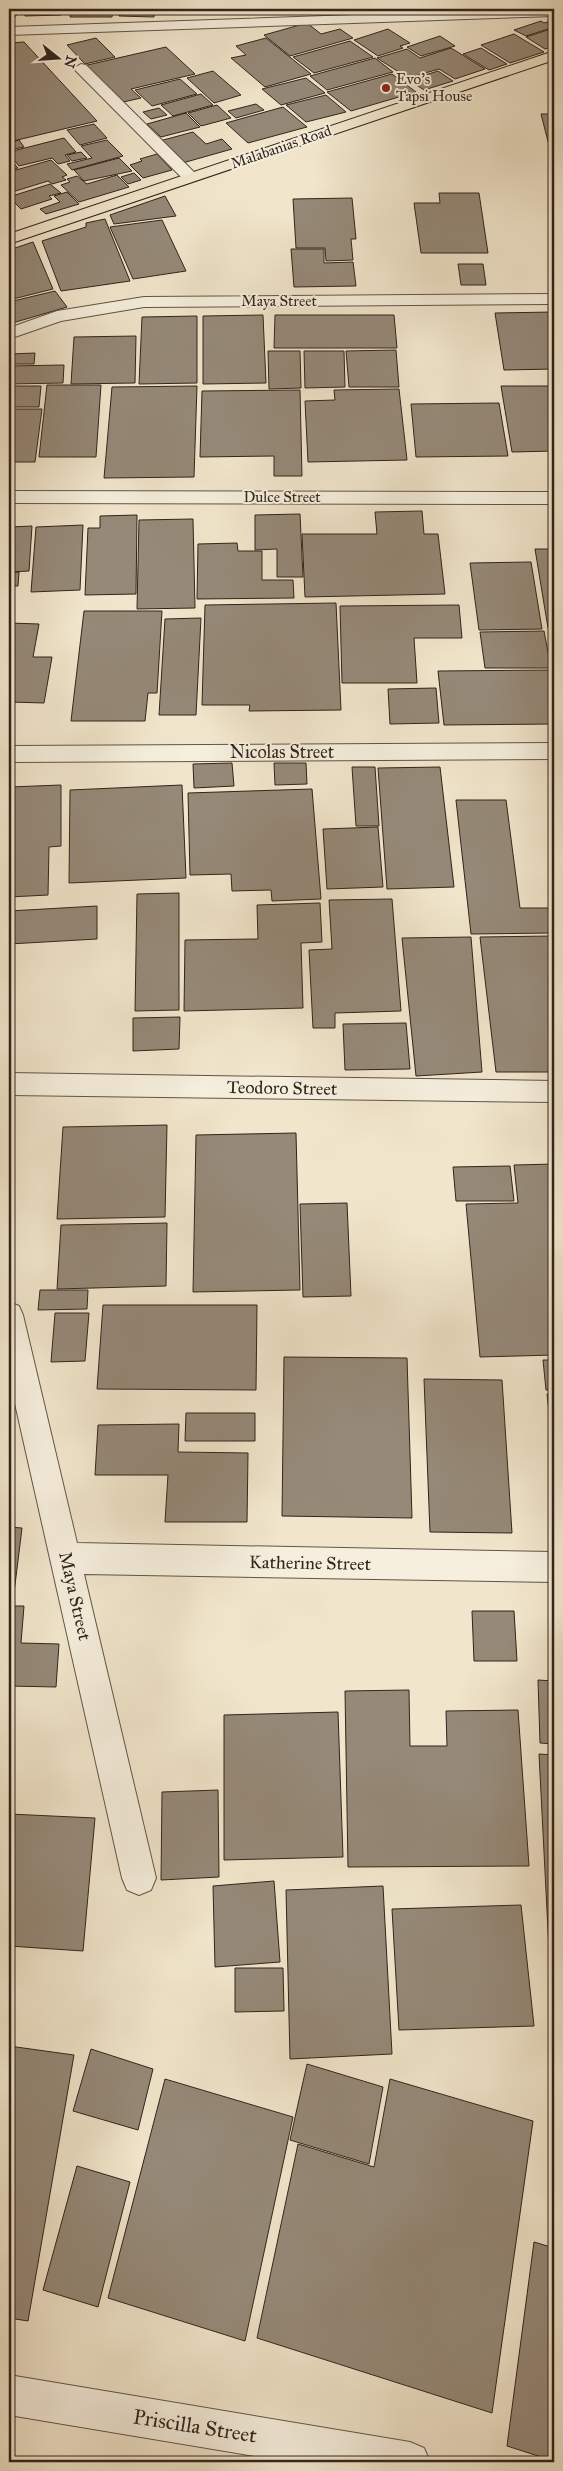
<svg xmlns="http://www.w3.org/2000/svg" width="563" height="2471" viewBox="0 0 563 2471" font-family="'IM FELL Great Primer',serif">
	<rect width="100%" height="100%" fill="#f1e6cc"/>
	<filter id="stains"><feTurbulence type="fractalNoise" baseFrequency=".004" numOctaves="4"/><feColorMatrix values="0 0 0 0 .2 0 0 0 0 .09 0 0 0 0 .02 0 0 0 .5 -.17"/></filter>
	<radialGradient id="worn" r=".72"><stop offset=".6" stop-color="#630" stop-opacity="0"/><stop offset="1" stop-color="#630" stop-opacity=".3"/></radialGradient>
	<g fill="#958978" stroke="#31241c">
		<path d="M 9,9 L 17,9 L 16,16 L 9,17 Z"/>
		<path d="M 26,9 L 61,9 L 61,15 L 25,16 Z"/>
		<path d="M 71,9 L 113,9 L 112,17 L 70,17 Z"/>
		<path d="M 121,9 L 155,9 L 154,17 L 119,16 Z"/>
		<path d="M 167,9 L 209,9 L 209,11 L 167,12 Z"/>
		<path d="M 214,9 L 246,9 L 246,13 L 215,13 Z"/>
		<path d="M 302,9 L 326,9 L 327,12 L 303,13 Z"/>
		<path d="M 366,9 L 405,9 L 405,15 L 367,15 Z"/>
		<path d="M 411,9 L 459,9 L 460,12 L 413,14 Z"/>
		<path d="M 554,20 L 554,27 L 526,36 L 514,30 L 541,21 L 544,23 Z"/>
		<path d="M 307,23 L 321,34 L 340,29 L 353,38 L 290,56 L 264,35 Z"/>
		<path d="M 554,28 L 554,46 L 545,49 L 526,37 Z"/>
		<path d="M 388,29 L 410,43 L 400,46 L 403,48 L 378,56 L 354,40 Z"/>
		<path d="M 514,34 L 544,52 L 510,63 L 481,45 Z"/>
		<path d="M 440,36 L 455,46 L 421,56 L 407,47 Z"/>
		<path d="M 96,38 L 115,57 L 85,64 L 67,45 Z"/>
		<path d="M 266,38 L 311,74 L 265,87 L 231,58 L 246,55 L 236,46 Z"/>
		<path d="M 350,41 L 373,57 L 314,73 L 293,57 Z"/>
		<path d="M 24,42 L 97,121 L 9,142 L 9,43 Z"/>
		<path d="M 166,47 L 195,74 L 131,89 L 141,98 L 119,103 L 83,66 Z"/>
		<path d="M 451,48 L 485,69 L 455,79 L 439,69 L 408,78 L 377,58 L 407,49 L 420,58 Z"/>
		<path d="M 481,48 L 507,64 L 489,70 L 463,54 Z"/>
		<path d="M 375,58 L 393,72 L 327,90 L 310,76 Z"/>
		<path d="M 213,71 L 241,95 L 214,103 L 187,78 Z"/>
		<path d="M 438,71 L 453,81 L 424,90 L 409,80 Z"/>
		<path d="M 392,74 L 416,92 L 351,111 L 327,92 Z"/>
		<path d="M 306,78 L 325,93 L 281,105 L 262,89 Z"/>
		<path d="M 180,79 L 197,94 L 152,106 L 135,90 Z"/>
		<path d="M 201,94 L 213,105 L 173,116 L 161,105 Z"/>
		<path d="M 326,95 L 346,112 L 306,122 L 286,105 Z"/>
		<path d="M 256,104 L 264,110 L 236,118 L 228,111 Z"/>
		<path d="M 217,105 L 231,118 L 201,126 L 188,113 Z"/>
		<path d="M 283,107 L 307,127 L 248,143 L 226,123 Z"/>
		<path d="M 159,108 L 167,115 L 151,119 L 143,112 Z"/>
		<path d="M 186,113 L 200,127 L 161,137 L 147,124 Z"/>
		<path d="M 541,114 L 554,114 L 554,165 Z"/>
		<path d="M 94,124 L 107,138 L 80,145 L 67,130 Z"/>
		<path d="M 193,132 L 206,144 L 222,139 L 232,149 L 179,164 L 156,142 Z"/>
		<path d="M 64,138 L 76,152 L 65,155 L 70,161 L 58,164 L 52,158 L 19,166 L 9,154 L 9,152 Z"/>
		<path d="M 19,140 L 24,147 L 9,150 L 9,143 Z"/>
		<path d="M 107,140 L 123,156 L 72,170 L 67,164 L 92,158 L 81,146 Z"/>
		<path d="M 81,152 L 87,158 L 72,161 L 67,155 Z"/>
		<path d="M 157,154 L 172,170 L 143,178 L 130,165 L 142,161 L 140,159 Z"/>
		<path d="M 9,158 L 18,168 L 9,170 Z"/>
		<path d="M 119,158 L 132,171 L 84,181 L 74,170 Z"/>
		<path d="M 51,160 L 67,175 L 62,177 L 66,180 L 52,184 L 48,181 L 9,193 L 9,172 Z"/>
		<path d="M 134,173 L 141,180 L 128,184 L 121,177 Z"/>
		<path d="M 117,175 L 129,187 L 79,202 L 61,185 L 70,182 L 67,179 L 77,176 L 87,184 Z"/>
		<path d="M 50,184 L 61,193 L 49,196 L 52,199 L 21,209 L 9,197 Z"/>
		<path d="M 67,192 L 79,204 L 46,214 L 40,209 L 60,202 L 54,196 Z"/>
		<path d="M 439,193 L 479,193 L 488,253 L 421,253 L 414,203 L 440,203 Z"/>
		<path d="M 165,196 L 176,216 L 114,224 L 110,215 Z"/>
		<path d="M 352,198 L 356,239 L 351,239 L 353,260 L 326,261 L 325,248 L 296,248 L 293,199 Z"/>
		<path d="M 105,219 L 130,281 L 61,291 L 42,241 L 86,227 L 86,223 Z"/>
		<path d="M 162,220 L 186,271 L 133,279 L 110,227 Z"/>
		<path d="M 33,242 L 53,289 L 9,300 L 9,250 Z"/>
		<path d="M 291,249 L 324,249 L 324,263 L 353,262 L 356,286 L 294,287 Z"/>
		<path d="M 458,264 L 483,264 L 486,285 L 461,285 Z"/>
		<path d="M 55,291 L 67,307 L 9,324 L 9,302 Z"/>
		<path d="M 554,312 L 554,369 L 504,370 L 495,313 Z"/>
		<path d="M 263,315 L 266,383 L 203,384 L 203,316 Z"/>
		<path d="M 275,315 L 394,315 L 397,348 L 274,348 Z"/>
		<path d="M 197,316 L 197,383 L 139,384 L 142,317 Z"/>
		<path d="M 136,336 L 135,383 L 71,384 L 74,337 Z"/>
		<path d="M 396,350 L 399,387 L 349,387 L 346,351 Z"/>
		<path d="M 268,351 L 300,351 L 301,388 L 269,389 Z"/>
		<path d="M 304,351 L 344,351 L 345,387 L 305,388 Z"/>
		<path d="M 35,353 L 34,364 L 9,364 L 10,354 Z"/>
		<path d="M 64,365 L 63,383 L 9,384 L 9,366 Z"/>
		<path d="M 47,385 L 101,385 L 96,457 L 39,457 Z"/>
		<path d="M 9,386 L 41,386 L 39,407 L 9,407 Z"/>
		<path d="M 197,386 L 194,477 L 104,478 L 112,387 Z"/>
		<path d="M 501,386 L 554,386 L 554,451 L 512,452 Z"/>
		<path d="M 399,389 L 407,460 L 308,462 L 305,401 L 335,400 L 334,390 Z"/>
		<path d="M 300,390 L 302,476 L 274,476 L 274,456 L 200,457 L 202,391 Z"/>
		<path d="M 499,403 L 508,456 L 416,457 L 411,404 Z"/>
		<path d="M 9,409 L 42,409 L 35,462 L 10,462 L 9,469 Z"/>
		<path d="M 422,511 L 424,534 L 438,534 L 445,594 L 305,597 L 302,534 L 377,534 L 375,512 Z"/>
		<path d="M 300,514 L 303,577 L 277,577 L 277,549 L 255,550 L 255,515 Z"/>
		<path d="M 137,515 L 136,594 L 85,595 L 88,528 L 100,528 L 100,516 Z"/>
		<path d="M 193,519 L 195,608 L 137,609 L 139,520 Z"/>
		<path d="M 83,525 L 80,590 L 31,592 L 36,527 Z"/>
		<path d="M 32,526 L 29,571 L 9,572 L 9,527 Z"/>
		<path d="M 237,543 L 238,551 L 262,551 L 262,580 L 293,580 L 294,598 L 197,599 L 198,544 Z"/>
		<path d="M 535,549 L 554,549 L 554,628 L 548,628 Z"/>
		<path d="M 531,562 L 542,629 L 479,630 L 470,563 Z"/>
		<path d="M 19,572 L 18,586 L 9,586 L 9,573 Z"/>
		<path d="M 336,603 L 341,710 L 249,711 L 250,705 L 202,705 L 205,605 Z"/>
		<path d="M 459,605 L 462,638 L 414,638 L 417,683 L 342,683 L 340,606 Z"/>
		<path d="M 84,611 L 162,611 L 157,693 L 148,693 L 145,721 L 71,721 Z"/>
		<path d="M 201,618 L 196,715 L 159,715 L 165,619 Z"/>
		<path d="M 9,623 L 39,624 L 33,657 L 52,657 L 44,703 L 9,702 Z"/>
		<path d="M 544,631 L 551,668 L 485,668 L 480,632 Z"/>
		<path d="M 552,670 L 554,724 L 444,725 L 438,671 Z"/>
		<path d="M 436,688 L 439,723 L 390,724 L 388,689 Z"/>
		<path d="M 232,763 L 234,786 L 194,788 L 193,764 Z"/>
		<path d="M 274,763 L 306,763 L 307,784 L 275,785 Z"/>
		<path d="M 352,767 L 375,767 L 379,826 L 356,826 Z"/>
		<path d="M 440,767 L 454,887 L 387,889 L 378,768 Z"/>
		<path d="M 61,785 L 61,846 L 49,847 L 48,895 L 9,897 L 9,787 Z"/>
		<path d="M 182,785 L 186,878 L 69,883 L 70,790 Z"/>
		<path d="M 312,789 L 321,899 L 272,901 L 271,890 L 232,891 L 231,874 L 190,875 L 188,793 Z"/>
		<path d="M 456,800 L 506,800 L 520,908 L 554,908 L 554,933 L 471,934 Z"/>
		<path d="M 378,827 L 383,887 L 327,889 L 323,829 Z"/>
		<path d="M 179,893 L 179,1010 L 135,1011 L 137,894 Z"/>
		<path d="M 392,899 L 401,1011 L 335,1013 L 335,1028 L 313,1028 L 309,950 L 332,949 L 329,900 Z"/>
		<path d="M 320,903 L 322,942 L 301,943 L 303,1008 L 184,1011 L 185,940 L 258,939 L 257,905 Z"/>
		<path d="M 97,906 L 97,939 L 9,944 L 9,911 Z"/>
		<path d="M 552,936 L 554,962 L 554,1072 L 496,1072 L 480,937 Z"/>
		<path d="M 471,937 L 482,1072 L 416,1076 L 402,938 Z"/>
		<path d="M 180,1017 L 179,1049 L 133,1051 L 133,1018 Z"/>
		<path d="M 406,1023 L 410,1069 L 345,1070 L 343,1024 Z"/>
		<path d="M 167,1125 L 165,1217 L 57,1219 L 63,1127 Z"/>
		<path d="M 296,1133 L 300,1290 L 193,1292 L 196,1135 Z"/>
		<path d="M 554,1164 L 554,1355 L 480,1357 L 466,1204 L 518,1203 L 514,1165 Z"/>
		<path d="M 510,1166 L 514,1201 L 456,1201 L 453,1167 Z"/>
		<path d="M 347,1203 L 351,1296 L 303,1297 L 300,1204 Z"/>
		<path d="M 167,1223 L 166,1286 L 57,1289 L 61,1225 Z"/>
		<path d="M 40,1290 L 88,1290 L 87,1309 L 38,1310 Z"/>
		<path d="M 103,1305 L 257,1305 L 256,1390 L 97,1389 Z"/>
		<path d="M 55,1313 L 89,1313 L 85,1361 L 51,1362 Z"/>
		<path d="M 284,1357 L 407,1358 L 412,1518 L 282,1516 Z"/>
		<path d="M 543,1360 L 554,1360 L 554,1390 L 546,1390 Z"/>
		<path d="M 424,1379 L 502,1380 L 512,1533 L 430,1532 Z"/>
		<path d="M 547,1394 L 554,1394 L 554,1458 Z"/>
		<path d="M 186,1413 L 255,1413 L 255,1441 L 185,1441 Z"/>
		<path d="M 179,1424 L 178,1452 L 248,1453 L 247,1522 L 165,1522 L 168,1475 L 95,1475 L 98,1425 Z"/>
		<path d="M 9,1527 L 22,1528 L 13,1601 L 9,1601 Z"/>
		<path d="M 9,1606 L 24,1606 L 21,1643 L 59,1644 L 56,1687 L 9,1686 Z"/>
		<path d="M 472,1611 L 514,1611 L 517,1661 L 474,1661 Z"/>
		<path d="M 538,1680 L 554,1681 L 554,1744 L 540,1743 Z"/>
		<path d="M 409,1690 L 410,1746 L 447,1746 L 446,1711 L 518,1710 L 529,1866 L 348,1867 L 345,1691 Z"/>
		<path d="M 338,1712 L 343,1857 L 224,1860 L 224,1715 Z"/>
		<path d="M 539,1754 L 554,1755 L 554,1989 L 551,1989 Z"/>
		<path d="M 218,1790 L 219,1877 L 161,1880 L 162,1792 Z"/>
		<path d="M 9,1814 L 95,1818 L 83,1951 L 9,1946 Z"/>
		<path d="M 274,1881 L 280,1962 L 215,1967 L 213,1886 Z"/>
		<path d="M 383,1886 L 392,2054 L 290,2059 L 286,1890 Z"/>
		<path d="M 521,1905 L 534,2026 L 399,2030 L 392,1909 Z"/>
		<path d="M 235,1968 L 283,1968 L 284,2011 L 235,2012 Z"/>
		<path d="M 9,2046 L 74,2055 L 28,2321 L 9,2318 Z"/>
		<path d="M 91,2049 L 153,2069 L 138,2130 L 73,2111 Z"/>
		<path d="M 307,2064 L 383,2087 L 369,2164 L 290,2140 Z"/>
		<path d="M 165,2079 L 293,2117 L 245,2341 L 108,2298 Z"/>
		<path d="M 390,2079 L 533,2121 L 492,2413 L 257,2338 L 298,2144 L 374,2167 Z"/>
		<path d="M 77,2166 L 130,2182 L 98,2307 L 43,2290 Z"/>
		<path d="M 534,2242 L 554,2248 L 554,2461 L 507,2446 Z"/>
	</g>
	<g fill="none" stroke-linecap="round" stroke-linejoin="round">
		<defs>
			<g id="minor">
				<path d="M 526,9 L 554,9 L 554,16 L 9,35 L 9,27 Z"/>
				<path d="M 81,64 L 86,65 L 196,174 L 198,177 L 196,180 L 184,180 L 76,71 L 74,68 Z"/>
				<path d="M 554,294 L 554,304 L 144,307 L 61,321 L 9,339 L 9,328 L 57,311 L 144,297 Z"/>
				<path d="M 9,491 L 554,492 L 554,504 L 9,503 Z"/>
				<path d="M 554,743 L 554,759 L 9,762 L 9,746 Z"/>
				<path d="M 9,1073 L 554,1081 L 554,1102 L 9,1095 Z"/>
				<path d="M 9,1302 L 19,1306 L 23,1315 L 77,1543 L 554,1552 L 554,1582 L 84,1574 L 156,1878 L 151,1890 L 139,1895 L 127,1890 L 122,1878 L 9,1377 Z"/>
				<path d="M 9,2375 L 410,2442 L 424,2448 L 430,2462 L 290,2462 L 9,2415 Z"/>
			</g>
			<path id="major" d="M 554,51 L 554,60 L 9,244 L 9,234 Z"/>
		</defs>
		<use href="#minor" stroke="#615448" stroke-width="2"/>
		<use href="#major" stroke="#31241c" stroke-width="2"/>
		<use href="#minor" fill="#f6efde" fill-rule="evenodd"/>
		<use href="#major" fill="#f1e6cc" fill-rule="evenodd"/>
	</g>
	<circle fill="#8f2418" stroke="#f6efde" stroke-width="2" cx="386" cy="88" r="5"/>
	<g text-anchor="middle" stroke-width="4" stroke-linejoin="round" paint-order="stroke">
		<g font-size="15" fill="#31241c" stroke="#f6efde" text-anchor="start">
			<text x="396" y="84">Evo’s<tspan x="396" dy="17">Tapsi House</tspan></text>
		</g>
		<g font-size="15" fill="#31241c" stroke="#f6efde">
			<text transform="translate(281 147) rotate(-19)" y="5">Malabanias Road</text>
			<text x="279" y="306">Maya Street</text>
			<text x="282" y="502">Dulce Street</text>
		</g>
		<g font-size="18" fill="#31241c" stroke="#f6efde">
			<text x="282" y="758">Nicolas Street</text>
			<text transform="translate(282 1088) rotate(1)" y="6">Teodoro Street</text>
			<text transform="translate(310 1563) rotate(1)" y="6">Katherine Street</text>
			<text transform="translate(75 1596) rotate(77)" y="6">Maya Street</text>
		</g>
		<g font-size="21" fill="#31241c" stroke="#f6efde">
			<text transform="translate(195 2426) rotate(9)" y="7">Priscilla Street</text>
		</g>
	</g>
	<rect width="563" height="2471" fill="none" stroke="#f1e6cc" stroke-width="30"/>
	<rect x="10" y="10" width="543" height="2451" fill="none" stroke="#31241c" stroke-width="2.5"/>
	<rect x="15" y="15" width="533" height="2441" fill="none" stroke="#31241c"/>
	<g transform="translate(58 58) rotate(107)" stroke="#f6efde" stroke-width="4" paint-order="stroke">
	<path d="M0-4L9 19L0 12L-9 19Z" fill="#31241c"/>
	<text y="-8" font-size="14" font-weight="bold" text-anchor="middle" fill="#31241c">N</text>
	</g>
	<rect width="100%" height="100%" filter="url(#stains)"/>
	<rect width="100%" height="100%" fill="url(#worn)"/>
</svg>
